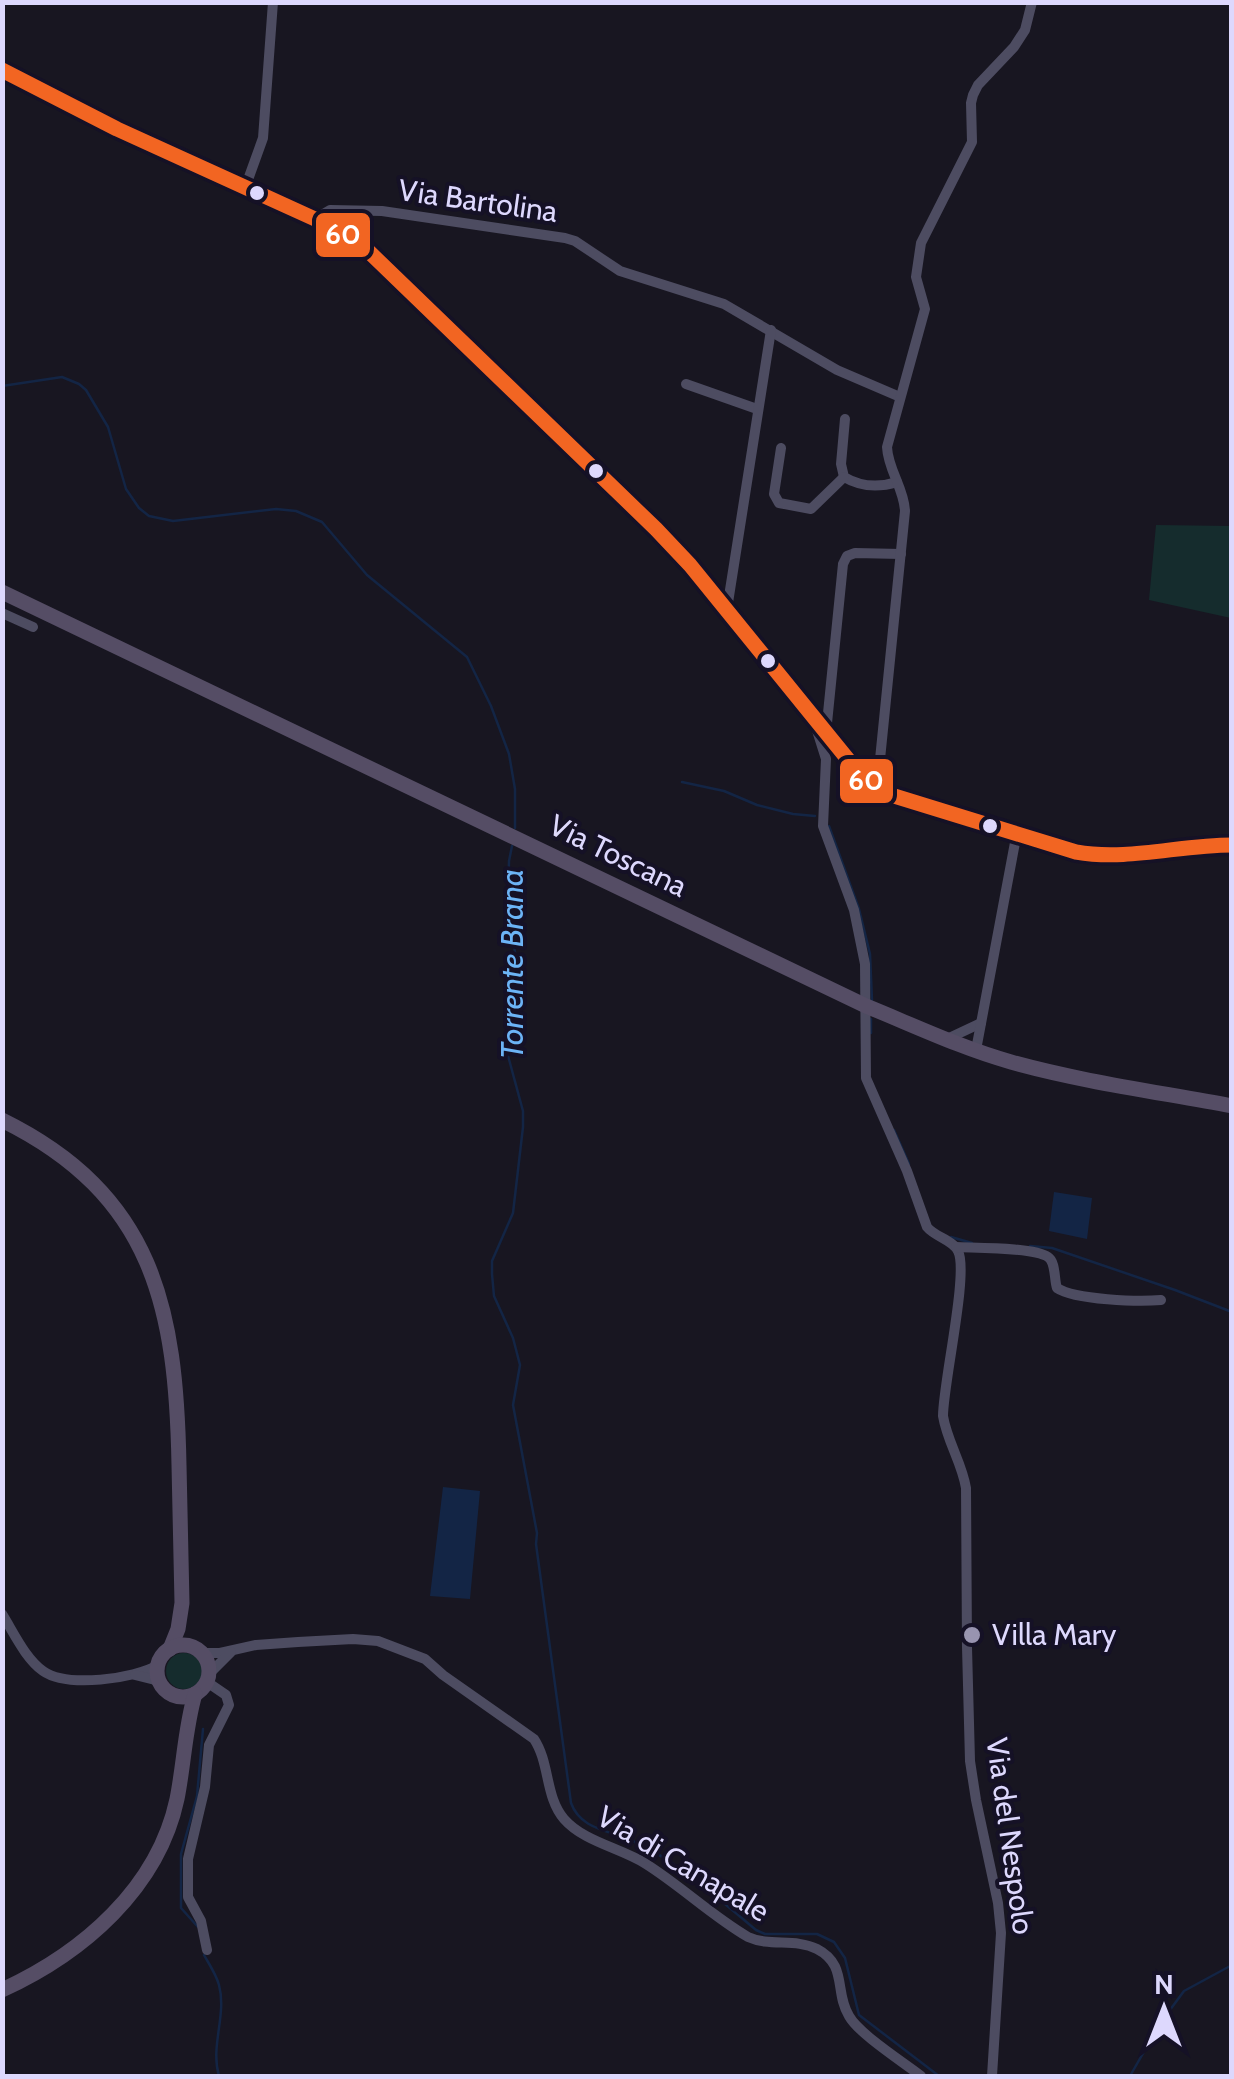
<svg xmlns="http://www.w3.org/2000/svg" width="1234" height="2079" viewBox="0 0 1234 2079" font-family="Cabin,sans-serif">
	<rect width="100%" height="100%" fill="#181621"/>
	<g fill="#152c2d">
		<path d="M 1156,525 L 1231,526 L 1231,618 L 1149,600 Z"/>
		<circle cx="184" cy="1671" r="18"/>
	</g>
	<g fill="#132545">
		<path d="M 1054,1192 L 1092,1198 L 1087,1239 L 1049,1231 Z"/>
		<path d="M 443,1487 L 480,1491 L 470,1599 L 430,1596 Z"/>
	</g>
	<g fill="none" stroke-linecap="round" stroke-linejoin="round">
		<g stroke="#132545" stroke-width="2.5">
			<path d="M 2,386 L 62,377 L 79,384 L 86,390 L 108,427 L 126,489 L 139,508 L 149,516 L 173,521 L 276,509 L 296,511 L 322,522 L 367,575 L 467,657 L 491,706 L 509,754 L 515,789 L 515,828"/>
			<path d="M 682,782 L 724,791 L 757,805 L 793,814 L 815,816"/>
			<path d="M 829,826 L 859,909 L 870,954 L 872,1000"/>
			<path d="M 512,846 L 509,861 L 508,895 L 516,961 L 506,1039 L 507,1052 L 523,1111 L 523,1127 L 513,1213 L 492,1261 L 492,1274 L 494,1296 L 513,1338 L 520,1365 L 513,1405 L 537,1533 L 536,1544 L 571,1803 C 580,1828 606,1830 628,1839 C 676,1859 716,1897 756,1930 L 765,1934 L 817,1934 L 834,1942 L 845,1958 L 859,2015 L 939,2076"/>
			<path d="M 871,1033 L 871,1019"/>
			<path d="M 894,1130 L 909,1164"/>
			<path d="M 951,1237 L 972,1243"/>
			<path d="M 1030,1246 L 1052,1248 L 1175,1290 L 1232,1312"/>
			<path d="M 198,1927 L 181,1908 L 181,1854 L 197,1796 L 203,1729"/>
			<path d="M 204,1955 C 209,1964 216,1974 219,1985 C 227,2015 210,2046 219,2076"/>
			<path d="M 1130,2076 L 1161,2022 L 1184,1991 L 1232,1965"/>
		</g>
		<g stroke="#4d4c61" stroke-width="10">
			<path d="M 245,188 L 263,138 L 273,2"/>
			<path d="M 315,219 L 330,210 L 382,211 L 565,238 L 575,241 L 620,271 L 724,304 L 837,370 L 900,397"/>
			<path d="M 686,384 L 757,409"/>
			<path d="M 845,419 L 841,464 L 844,477 C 861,487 878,488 897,482"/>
			<path d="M 781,448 L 774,494 L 779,503 L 811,509 L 844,477"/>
			<path d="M 727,609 L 771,330"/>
			<path d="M 2,613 L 33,627"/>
			<path d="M 814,721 L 826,759 L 823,826 L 854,910 L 865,964 L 866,1078 L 907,1171 L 927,1227 C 935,1237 953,1240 958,1251 C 969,1272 943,1384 943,1416 C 947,1441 962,1463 966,1488 L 967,1647 L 970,1761 L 976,1800 L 998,1903 L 1001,1933 L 992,2076"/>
			<path d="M 826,733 L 843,564 L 847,556 L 855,553 L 901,554"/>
			<path d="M 877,789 L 905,511 C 904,488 888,470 887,447 L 925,309 L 916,277 L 921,243 L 972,142 L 971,103 L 973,95 L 978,85 L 1014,47 L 1025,30 L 1032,2"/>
			<path d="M 947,1039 L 981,1023"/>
			<path d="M 976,1050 L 1017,832"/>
			<path d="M 956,1247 C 974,1248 1034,1247 1048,1257 C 1056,1262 1054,1280 1057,1288 C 1075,1300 1139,1302 1161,1300"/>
			<path d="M 2,1614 C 14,1633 25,1658 43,1671 C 67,1688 134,1679 158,1665"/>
			<path d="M 202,1653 L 220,1653 L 256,1645 L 298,1642 L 353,1639 L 378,1641 L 425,1659 L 443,1675 L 534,1739 C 550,1763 545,1797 564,1819 C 584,1842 621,1848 646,1864 C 681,1886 712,1916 748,1937 C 770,1947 795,1938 817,1949 C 848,1965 834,1992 849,2016 C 859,2034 903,2062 921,2076"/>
			<path d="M 209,1674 L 231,1652"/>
			<path d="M 135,1675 L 159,1681"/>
			<path d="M 207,1682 L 226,1695 L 229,1705 L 209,1745 L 205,1787 L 188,1859 L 188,1897 L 201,1921 L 207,1950"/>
		</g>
		<path stroke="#4d4c61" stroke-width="11" d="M 2,70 L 117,129 L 315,219 L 363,246 L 656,529 L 690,565 L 863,778 L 877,789 L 891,795 L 1076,852 C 1128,861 1179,845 1232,845"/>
		<g stroke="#554d65" stroke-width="15">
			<path d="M 2,592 L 866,1006 C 913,1025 961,1048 1011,1062 C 1083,1082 1158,1092 1232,1106"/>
			<path d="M 2,1120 C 154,1195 176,1308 179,1465 C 180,1511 181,1557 182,1603 L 178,1629 L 170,1649"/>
			<circle cx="183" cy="1671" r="26"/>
			<path d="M 2,1990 C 83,1953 158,1888 177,1799 C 184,1764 185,1728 195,1694"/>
		</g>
		<defs>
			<path id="bus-1" d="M 2,70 L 117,129 L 315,219 L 363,246 L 656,529 L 690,565 L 863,778 L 877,789 L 891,795 L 1076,852 C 1128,861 1179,845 1232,845"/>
		</defs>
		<use href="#bus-1" stroke="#151126" stroke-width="22"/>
		<use href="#bus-1" stroke="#f26522" stroke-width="15"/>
	</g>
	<g fill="#ddd8fd" stroke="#151126" stroke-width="4">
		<circle cx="257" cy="193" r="9"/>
		<circle cx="596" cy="471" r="9"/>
		<circle cx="768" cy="661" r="9"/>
		<circle cx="990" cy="826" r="9"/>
	</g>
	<circle fill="#9894b0" stroke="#151126" stroke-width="4" cx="972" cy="1635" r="10"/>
	<g text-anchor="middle" stroke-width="8" stroke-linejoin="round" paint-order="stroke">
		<g font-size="30" fill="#ddd8fd" stroke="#151126">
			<text transform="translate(478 201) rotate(8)" y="10">Via Bartolina</text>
			<text transform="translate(618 856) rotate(26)" y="10">Via Toscana</text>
			<text transform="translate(1010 1836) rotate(82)" y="10">Via del Nespolo</text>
			<text transform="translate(683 1864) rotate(31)" y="10">Via di Canapale</text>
		</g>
		<g font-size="30" fill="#ddd8fd" stroke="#151126" text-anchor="start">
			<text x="992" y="1645">Villa Mary</text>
		</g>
		<g font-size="32" font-style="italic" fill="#6cb4f6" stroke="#151126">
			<text transform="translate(512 964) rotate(-90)" y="11">Torrente Brana</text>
		</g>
	</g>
	<g stroke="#151126" stroke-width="4">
		<rect x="314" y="211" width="58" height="48" rx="10" fill="#f26522"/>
		<rect x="838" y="757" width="57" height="48" rx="10" fill="#f26522"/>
	</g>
	<g font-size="28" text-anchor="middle" font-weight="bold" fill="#fff">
		<text x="343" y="244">60</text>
		<text x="866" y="790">60</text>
	</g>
	<rect width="1234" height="2079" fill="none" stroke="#ddd8fd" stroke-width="10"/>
	<g transform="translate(1164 2009)" stroke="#151126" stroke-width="8" paint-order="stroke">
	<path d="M0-8L18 38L0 25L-18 38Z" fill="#ddd8fd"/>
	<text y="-15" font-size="28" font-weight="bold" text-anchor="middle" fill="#ddd8fd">N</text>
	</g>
</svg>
